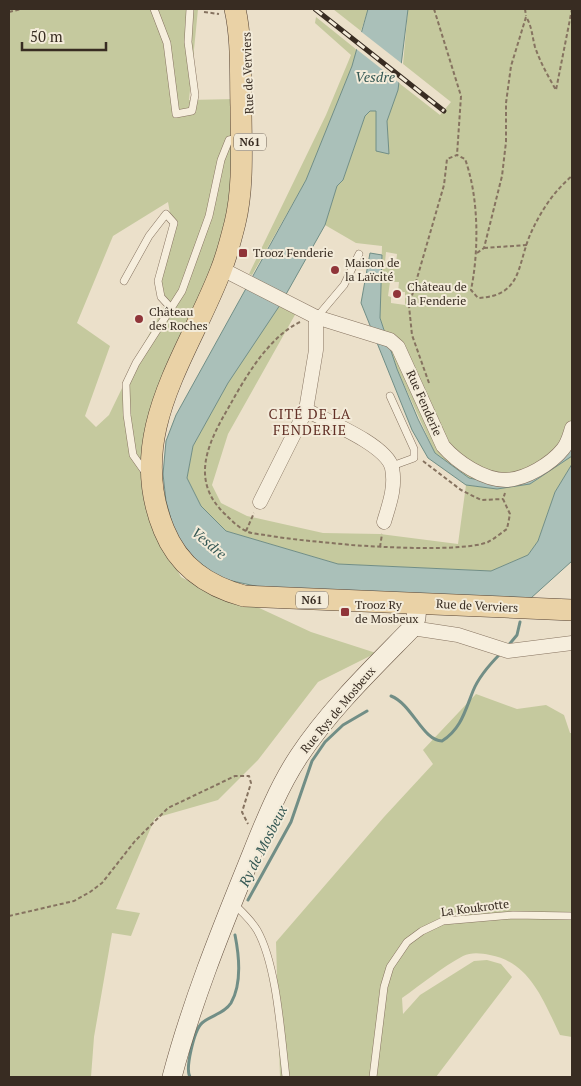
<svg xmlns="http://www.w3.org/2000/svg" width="581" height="1086" viewBox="0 0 581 1086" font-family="'PT Serif',serif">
	<rect width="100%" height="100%" fill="#ebe0ca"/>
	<g fill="#c5c99e" fill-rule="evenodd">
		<path d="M 9,9 L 198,9 L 189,100 L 236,99 L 233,193 L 220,263 L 149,420 L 158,535 L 181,577 L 209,592 L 255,606 L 311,632 L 376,653 L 318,682 L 258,760 L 218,800 L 155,818 L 116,909 L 140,913 L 131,936 L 112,933 L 94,1037 L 91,1077 L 9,1077 ZM 168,202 L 174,235 L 160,274 L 165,305 L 140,351 L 109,415 L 96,427 L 85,416 L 110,346 L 77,323 L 113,236 Z"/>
		<path d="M 333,9 L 368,9 L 361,31 Z"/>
		<path d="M 408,9 L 572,9 L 572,447 L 529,479 L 498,484 L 469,478 L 435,453 L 397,369 L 380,318 L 382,246 L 356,243 L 325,225 L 337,186 L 343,180 L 365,116 L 370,111 L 376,111 L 376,150 L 388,153 L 387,121 L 399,83 L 440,115 L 451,102 L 403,64 ZM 386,252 L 397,254 L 396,263 L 385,262 ZM 390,282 L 399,282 L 398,292 L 405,292 L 405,305 L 391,303 L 391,297 L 388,296 Z"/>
		<path d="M 316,17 L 357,50 L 352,66 L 306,180 L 252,275 L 249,274 L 326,115 L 351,55 L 315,23 Z"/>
		<path d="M 280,305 L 296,313 L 228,434 L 212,485 L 221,503 L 247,516 L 323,533 L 380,534 L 458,544 L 466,485 L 497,489 L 530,484 L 572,456 L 572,464 L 555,492 L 538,541 L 528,555 L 491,571 L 338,564 L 226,531 L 201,506 L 187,478 L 193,446 L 228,383 Z"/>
		<path d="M 476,694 L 517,709 L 546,705 L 564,715 L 570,733 L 572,733 L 572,1037 L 560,1035 C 544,1002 530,962 490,955 C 481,953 471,952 463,956 C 442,967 422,984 402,998 L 403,1014 L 420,995 L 474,961 L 487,960 L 501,964 L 512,977 L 436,1077 L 280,1077 L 276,942 L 384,817 L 433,764 L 423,750 Z"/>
	</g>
	<g fill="#aac0b9" stroke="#718e86">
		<path d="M 368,9 L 408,9 L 398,90 L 387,121 L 389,154 L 376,151 L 376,111 L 370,111 L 365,116 L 343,180 L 337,186 L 325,225 L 280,305 L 228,383 L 193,446 L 187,478 L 201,506 L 226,531 L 338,564 L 491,571 L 528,555 L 538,541 L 555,492 L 572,464 L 572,561 L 531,598 L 264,588 L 219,578 L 193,557 L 175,534 L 166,501 L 163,474 L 166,441 L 176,415 L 306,180 L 352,66 Z"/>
		<path d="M 370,253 L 382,255 L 380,318 L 397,369 L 418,419 L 435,453 L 469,478 L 498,484 L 529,479 L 572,447 L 572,456 L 530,484 L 497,489 L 466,485 L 428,458 L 412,430 L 361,303 Z"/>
	</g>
	<path fill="#ebe0ca" d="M 359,30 L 405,66 L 402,85 L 355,48 Z"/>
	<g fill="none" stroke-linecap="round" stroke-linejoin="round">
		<g stroke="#718e86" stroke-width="3">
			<path d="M 507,647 L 517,635 L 520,622"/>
			<path d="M 391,696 C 412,704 423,741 442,741 C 461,729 465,711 473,691 C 479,676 490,664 501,653"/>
			<path d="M 248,900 L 291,822 L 312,761 L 325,742 L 343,725 L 367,711"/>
			<path d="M 190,1077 C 185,1069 194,1030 202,1023 C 211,1015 224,1014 231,1003 C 242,984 239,955 235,935"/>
		</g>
		<defs>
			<g id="lane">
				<path d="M 154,9 L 167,43 L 176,114 L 192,111 L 195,95 L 188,42 L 190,9"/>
				<path d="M 124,281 L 149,236 L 166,214 L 174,223 L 158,281 L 161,297 L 172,309"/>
				<path d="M 317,317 L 344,285 L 359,254"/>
				<path d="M 390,396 L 414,449 L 414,458 L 392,466"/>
				<path d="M 145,472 L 133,455 L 127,415 L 126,384 L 136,363 L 182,291 L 209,216 L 221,160 L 229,140 L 238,138"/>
				<path d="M 234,904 C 242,912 251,920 257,930 C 277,965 281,1036 286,1077"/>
				<path d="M 373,1077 L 384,987 L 390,967 L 407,942 L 422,931 L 443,921 L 513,915 L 572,916"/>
			</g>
			<g id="street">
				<path d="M 222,269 L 316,317 L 390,340 L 398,347 L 443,446 C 457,462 483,480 506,480 C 526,479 551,464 563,449 C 568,443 570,434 572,428"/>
				<path d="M 306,410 C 327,421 387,445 392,468 C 396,487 389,505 384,522"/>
				<path d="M 260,502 L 306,410 L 316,350 L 316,317"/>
				<path d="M 412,628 L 458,635 L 508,651 L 572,643"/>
			</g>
			<path id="secondary" d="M 172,1077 C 191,1005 219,935 247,866 C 262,829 277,789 299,756 C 330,709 373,668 412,628 L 416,618 L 417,604"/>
			<path id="primary" d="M 235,9 C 242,40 240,74 241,107 C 241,145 244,186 235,223 C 231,239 227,255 221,270 C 188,356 124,434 164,530 C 179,567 207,586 244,596 L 572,610"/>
		</defs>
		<use href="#lane" stroke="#867360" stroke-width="8"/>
		<use href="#street" stroke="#867360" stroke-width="15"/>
		<use href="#secondary" stroke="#685443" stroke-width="20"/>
		<use href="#primary" stroke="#554233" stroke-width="22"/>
		<g stroke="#867360" stroke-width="2" stroke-dasharray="4 2.5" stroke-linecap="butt">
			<path d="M 434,9 L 461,96 L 457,155"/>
			<path d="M 525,9 L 526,16"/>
			<path d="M 9,12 L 21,9"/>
			<path d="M 204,12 L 219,14"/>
			<path d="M 484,248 L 527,245"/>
			<path d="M 477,253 L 484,248 L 502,176 L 506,142 L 506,103 L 511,66 L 526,17 C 532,26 532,36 535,47 C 540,62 548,76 556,90 L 572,9"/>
			<path d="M 300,322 C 269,337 246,376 230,405 C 209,441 188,480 226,515 C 231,520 239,528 246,531 C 252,534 259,534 265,535 C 293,540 322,542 352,545 C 380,547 464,552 488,542 C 494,539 501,533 507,529 L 510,514 L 503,499 L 505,493"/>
			<path d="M 429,383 L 412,335 L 409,306 L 444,185 L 447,159 L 457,155 L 465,159 C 479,197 479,251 471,290 L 478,298 C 522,296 517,266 530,235 C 540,212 554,191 572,176"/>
			<path d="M 423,461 L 461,490 L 481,500 L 503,499"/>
			<path d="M 246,531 L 254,513"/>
			<path d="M 380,547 L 382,534"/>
			<path d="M 9,916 L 74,901 L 90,892 L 102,883 L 135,841 L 168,808 L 235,776 L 249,776 L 251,783 L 242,812 L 248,824"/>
		</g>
		<use href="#lane" stroke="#f6eedd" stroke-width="7"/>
		<use href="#street" stroke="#f6eedd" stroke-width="14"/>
		<use href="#secondary" stroke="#f6eedd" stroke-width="19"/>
		<use href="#primary" stroke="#ead2a6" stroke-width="21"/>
		<defs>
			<path id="rail" d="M 315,9 L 444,111"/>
		</defs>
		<use href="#rail" stroke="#382c22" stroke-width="5"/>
		<use href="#rail" stroke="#f3ebd9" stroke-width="3" stroke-dasharray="9" stroke-linecap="butt"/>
	</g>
	<g fill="#903539" stroke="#f3ebd9" stroke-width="2">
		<rect x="238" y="248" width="10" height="10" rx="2.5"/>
		<circle cx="335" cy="270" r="5"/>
		<circle cx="397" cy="294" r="5"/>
		<circle cx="139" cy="319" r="5"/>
		<rect x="340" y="607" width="10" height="10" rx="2.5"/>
	</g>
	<g text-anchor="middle" stroke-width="4" stroke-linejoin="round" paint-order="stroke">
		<g fill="#f3ebd9" stroke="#706559" stroke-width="1">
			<rect x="234" y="133.5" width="32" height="17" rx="4"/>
			<rect x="296" y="591.5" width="32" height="17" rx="4"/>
		</g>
		<g font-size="11" font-weight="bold" fill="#382c22">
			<text x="250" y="146">N61</text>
			<text x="312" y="604">N61</text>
		</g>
		<g font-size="12" fill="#382c22" stroke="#f3ebd9">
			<text transform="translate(248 73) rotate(-92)" y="4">Rue de Verviers</text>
			<text transform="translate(424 403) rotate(66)" y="4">Rue Fenderie</text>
			<text transform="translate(477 606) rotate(3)" y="4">Rue de Verviers</text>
			<text transform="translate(338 710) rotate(-50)" y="4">Rue Rys de Mosbeux</text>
			<text transform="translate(475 908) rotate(-7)" y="4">La Koukrotte</text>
		</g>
		<g font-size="12" fill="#382c22" stroke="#f3ebd9" text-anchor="start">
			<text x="253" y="257">Trooz Fenderie</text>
			<text x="345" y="267">Maison de<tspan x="345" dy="14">la Laïcité</tspan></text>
			<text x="407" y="291">Château de<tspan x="407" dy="14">la Fenderie</tspan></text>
			<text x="149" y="316">Château<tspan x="149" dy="14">des Roches</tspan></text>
			<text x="355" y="609">Trooz Ry<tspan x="355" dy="14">de Mosbeux</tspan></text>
		</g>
		<g font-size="14" font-style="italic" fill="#335753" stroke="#f3ebd9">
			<text x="375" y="82">Vesdre</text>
			<text transform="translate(209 543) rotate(40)" y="5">Vesdre</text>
			<text transform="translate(263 846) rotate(-63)" y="5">Ry de Mosbeux</text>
		</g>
		<g font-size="14" letter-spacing="1" fill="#612f25" stroke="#f3ebd9">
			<text x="310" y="419">CITÉ DE LA<tspan x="310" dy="16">FENDERIE</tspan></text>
		</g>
	</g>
	<rect width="581" height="1086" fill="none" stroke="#382c22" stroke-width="20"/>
	<path d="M22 42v8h84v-8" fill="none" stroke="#382c22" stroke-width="2.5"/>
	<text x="30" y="42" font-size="15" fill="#382c22" stroke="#f3ebd9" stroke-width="4" paint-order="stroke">50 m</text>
</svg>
